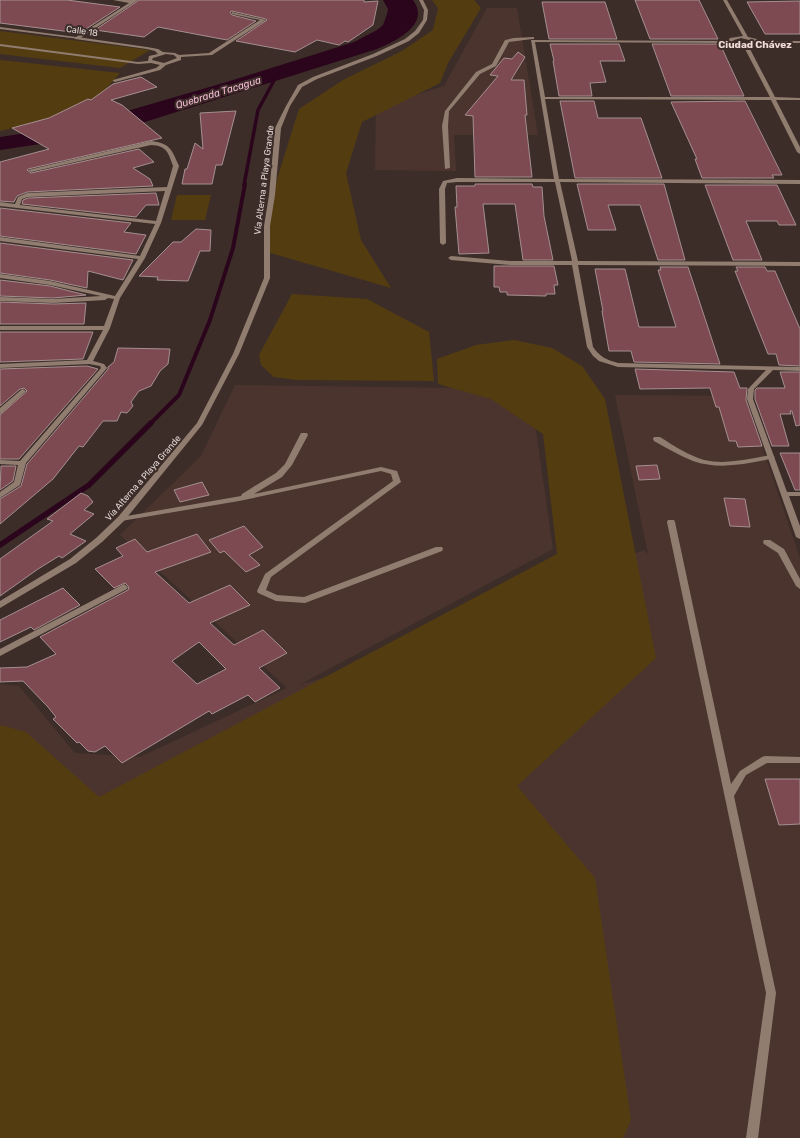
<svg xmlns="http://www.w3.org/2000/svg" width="800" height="1138" viewBox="0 0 800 1138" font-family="Rubik,sans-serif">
	<rect width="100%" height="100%" fill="#3d2d29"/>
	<g fill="#4b342e">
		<path d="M 487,8 L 517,8 L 538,135 L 454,135 L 456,171 L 375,170 L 376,108 L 444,86 Z"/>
		<path d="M 235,385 L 530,389 L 553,549 L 299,685 L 391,658 L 644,550 L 648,554 L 615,395 L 745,396 L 800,558 L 800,1138 L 0,1138 L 0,684 L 19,686 L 75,753 L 140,757 L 287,688 L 120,535 L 201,456 Z"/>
	</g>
	<g fill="#533d10">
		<path d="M 432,0 L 474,0 L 481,8 L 448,63 L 440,83 L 362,122 L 346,173 L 361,240 L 391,288 L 267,252 L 272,195 L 299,109 L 343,80 L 402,51 L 433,30 L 438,8 Z"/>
		<path d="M 0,31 L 150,50 L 120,68 L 0,54 Z"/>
		<path d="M 0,60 L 120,73 L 94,103 L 52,119 L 0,131 Z"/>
		<path d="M 177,195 L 211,195 L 205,220 L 171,220 Z"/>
		<path d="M 292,294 L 367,299 L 429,332 L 434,381 L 297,380 L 274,377 L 261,365 L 259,355 Z"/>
		<path d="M 514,340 L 552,348 L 582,366 L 605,399 L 656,658 L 517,786 L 595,878 L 631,1120 L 623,1138 L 0,1138 L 0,725 L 26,732 L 99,797 L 557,554 L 543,434 L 491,399 L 438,384 L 437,359 L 476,345 Z"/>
	</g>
	<path fill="#2b051c" d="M 383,0 L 413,0 C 431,24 396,41 377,49 L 113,132 L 81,138 L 0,150 L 0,137 L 79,125 L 230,81 L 354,42 L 377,30 L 383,25 L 387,14 L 388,9 Z"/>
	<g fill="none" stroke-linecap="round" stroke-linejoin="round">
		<path stroke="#2b051c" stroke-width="3.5" d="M 244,185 L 258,110 L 277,75"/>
		<path stroke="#2b051c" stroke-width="4" d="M 150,424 L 179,395 L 210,320 L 233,248 L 245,184"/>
		<path stroke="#2b051c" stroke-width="5.5" d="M 0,545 L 89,485 L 151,423"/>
	</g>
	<g fill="#7d4a51" stroke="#a48f91" fill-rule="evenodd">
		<path d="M 0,0 L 67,0 L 120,7 L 86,29 L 77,28 L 71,32 L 0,23 Z"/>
		<path d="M 139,0 L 364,0 L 364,2 L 378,1 L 373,25 L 348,42 L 345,41 L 339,45 L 317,40 L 295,52 L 236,41 L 267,20 L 266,19 L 232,11 L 230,12 L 232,15 L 256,21 L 227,40 L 158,27 L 144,37 L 95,30 Z"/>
		<path d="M 635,0 L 699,0 L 718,39 L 650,39 Z"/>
		<path d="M 800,1 L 800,34 L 765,34 L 747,2 Z"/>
		<path d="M 542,2 L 605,2 L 617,39 L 549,39 Z"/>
		<path d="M 550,44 L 619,44 L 625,61 L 600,61 L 606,82 L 590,83 L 592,96 L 559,96 L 553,61 L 554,61 Z"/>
		<path d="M 652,44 L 720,44 L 744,96 L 671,96 Z"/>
		<path d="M 518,52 L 525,57 L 511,80 L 524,80 L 527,115 L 525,115 L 532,177 L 475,177 L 473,116 L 465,115 L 498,76 L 490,75 L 504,58 L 512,59 Z"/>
		<path d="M 141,77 L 157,87 L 111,100 L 122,105 L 162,138 L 28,169 L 27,170 L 31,173 L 139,149 L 154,162 L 133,168 L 150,179 L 153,186 L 27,192 L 17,196 L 14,202 L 0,201 L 0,162 L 49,149 L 12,128 L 49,118 L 88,99 L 91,100 L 113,84 Z"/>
		<path d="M 560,101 L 594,101 L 598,118 L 641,118 L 662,178 L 575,178 Z"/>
		<path d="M 745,101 L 782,175 L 772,175 L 774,178 L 702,178 L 695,159 L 697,159 L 671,102 Z"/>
		<path d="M 236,111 L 222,165 L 216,165 L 212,184 L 182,184 L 185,169 L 187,169 L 195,143 L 203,149 L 200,113 Z"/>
		<path d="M 475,184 L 532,184 L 533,187 L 542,187 L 544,216 L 553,260 L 523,260 L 515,204 L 483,204 L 489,253 L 459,254 L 455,207 L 457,207 L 456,186 L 475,186 Z"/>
		<path d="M 577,184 L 664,184 L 685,260 L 658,260 L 640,205 L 608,205 L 616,230 L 588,230 Z"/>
		<path d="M 705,185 L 777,185 L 796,225 L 779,225 L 777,221 L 746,221 L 762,260 L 733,260 Z"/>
		<path d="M 156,193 L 159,205 L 146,205 L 136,217 L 22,204 L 23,200 L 28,198 Z"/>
		<path d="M 0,208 L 131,223 L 124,232 L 146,235 L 136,254 L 0,236 Z"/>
		<path d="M 196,229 L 211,230 L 210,251 L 200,251 L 188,281 L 157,280 L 158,277 L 139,276 L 173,242 L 181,242 Z"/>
		<path d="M 0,243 L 133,260 L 123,280 L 88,271 L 87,288 L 50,280 L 0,273 Z"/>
		<path d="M 494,266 L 554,266 L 558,285 L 554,285 L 555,294 L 546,294 L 546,296 L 507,295 L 507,292 L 500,292 L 499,287 L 494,287 Z"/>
		<path d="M 660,267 L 688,267 L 720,364 L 634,362 L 631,351 L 609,351 L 602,311 L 603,311 L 595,269 L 625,269 L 639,327 L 676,327 L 658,270 L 661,270 Z"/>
		<path d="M 736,267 L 765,267 L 767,271 L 775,271 L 800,329 L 800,366 L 779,365 L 776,354 L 768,354 L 735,271 L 738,271 Z"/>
		<path d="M 0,280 L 50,286 L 86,295 L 53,298 L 0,296 Z"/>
		<path d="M 0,302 L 53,304 L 86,303 L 84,324 L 0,324 Z"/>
		<path d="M 0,332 L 93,332 L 83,359 L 0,362 Z"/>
		<path d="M 118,348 L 170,349 L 168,364 L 160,371 L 151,386 L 139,391 L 131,402 L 133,406 L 127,413 L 121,412 L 117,421 L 103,421 L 83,447 L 79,446 L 53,479 L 0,524 L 0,499 L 21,486 L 27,464 L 108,369 L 108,367 L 114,362 Z"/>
		<path d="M 87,366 L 98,369 L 19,459 L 0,459 L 0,415 L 27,391 L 24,388 L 20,389 L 0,406 L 0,369 Z"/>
		<path d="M 635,369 L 734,372 L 740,388 L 747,388 L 746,400 L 762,446 L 738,447 L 736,441 L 729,441 L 719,407 L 716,407 L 710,388 L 640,389 Z"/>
		<path d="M 780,372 L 800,372 L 800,425 L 796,426 L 792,411 L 790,411 L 791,414 L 780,414 L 789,446 L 772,446 L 755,399 L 755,390 L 757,388 L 785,388 Z"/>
		<path d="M 780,453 L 800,453 L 800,490 L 795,490 Z"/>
		<path d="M 657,465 L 660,479 L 639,480 L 636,466 Z"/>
		<path d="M 1,466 L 16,466 L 13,481 L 0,490 Z"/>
		<path d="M 202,482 L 209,495 L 180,502 L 174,490 Z"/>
		<path d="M 81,493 L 88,496 L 93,502 L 84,510 L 94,514 L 70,534 L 86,541 L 62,558 L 59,556 L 38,569 L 0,596 L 0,559 L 53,521 L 47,519 Z"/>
		<path d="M 724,498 L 745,499 L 750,527 L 730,526 Z"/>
		<path d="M 244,526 L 263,547 L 249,555 L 260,565 L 246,572 L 224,551 L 220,553 L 209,540 Z"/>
		<path d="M 197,534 L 211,552 L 155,572 L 189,603 L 230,585 L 250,605 L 210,623 L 234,645 L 263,630 L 279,645 L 287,653 L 259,668 L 280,688 L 255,702 L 248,695 L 212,714 L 209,711 L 122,763 L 105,746 L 95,752 L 88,751 L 79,742 L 77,743 L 53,719 L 56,717 L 48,707 L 23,681 L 0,682 L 0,668 L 27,667 L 56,654 L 40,637 L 128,590 L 129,587 L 125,583 L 114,588 L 95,569 L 123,556 L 116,548 L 135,539 L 147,552 ZM 199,642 L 226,669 L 197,684 L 172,661 Z"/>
		<path d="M 63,588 L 80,605 L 34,630 L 31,627 L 0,642 L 0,620 Z"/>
		<path d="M 765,779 L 800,779 L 800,824 L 779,825 Z"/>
	</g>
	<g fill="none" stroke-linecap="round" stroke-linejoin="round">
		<g fill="#907d6f" fill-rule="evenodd">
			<path d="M 232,12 L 266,20 L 212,55 L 181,57 L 181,60 L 166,65 L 160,70 L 115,82 L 113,81 L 113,80 L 156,68 L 160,65 L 151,63 L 138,64 L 0,46 L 0,44 L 138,62 L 148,61 L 149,56 L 158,54 L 155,51 L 147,49 L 75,39 L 75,37 L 77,37 L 147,47 L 158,49 L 163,52 L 175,53 L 179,55 L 209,53 L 260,20 L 232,14 ZM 166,54 L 174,55 L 177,58 L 164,63 L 152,60 L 153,58 Z"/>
			<path d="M 534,37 L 534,39 L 532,39 L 509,42 L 496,66 L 480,74 L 449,111 L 448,126 L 450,168 L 445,169 L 442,126 L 445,111 L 476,72 L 492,64 L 505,40 L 514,38 Z"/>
			<path d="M 301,433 L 307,433 L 308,435 L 292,465 L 282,477 L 254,494 L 381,467 L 397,471 L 401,482 L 271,577 L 266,590 L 277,595 L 304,597 L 436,547 L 442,547 L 443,549 L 442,551 L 305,603 L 276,601 L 258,593 L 257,591 L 265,574 L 393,481 L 391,474 L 381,471 L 239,501 L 121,521 L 117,519 L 121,517 L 241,496 L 242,494 L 276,473 L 285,464 Z"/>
			<path d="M 654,437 L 660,437 C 674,446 688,455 704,460 C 726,465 749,459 771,455 L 775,457 L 771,459 C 745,464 719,470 693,461 C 680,456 667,448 654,441 L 653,439 Z"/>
			<path d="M 668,520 L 674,520 L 675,522 L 731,784 L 740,771 L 762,757 L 765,756 L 800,757 L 800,763 L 767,763 L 746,775 L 734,796 L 776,993 L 758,1138 L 746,1138 L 766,993 L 667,522 Z"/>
			<path d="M 764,540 L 770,540 L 784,549 L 800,579 L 800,589 L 796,586 L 778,553 L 764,544 L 763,542 Z"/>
			<path d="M 124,584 L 128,587 L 127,589 L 0,656 L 0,649 Z"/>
		</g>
		<g fill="#907d6f" fill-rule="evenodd">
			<path d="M 113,0 L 138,0 L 79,39 L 0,29 L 0,27 L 76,37 L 129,3 Z"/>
			<path d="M 419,0 L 423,0 L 428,10 L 427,20 L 419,33 L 409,41 L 377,56 L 317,79 L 302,87 L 290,106 L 281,128 L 275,195 L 270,226 L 270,278 L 239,354 L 202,425 L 124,521 L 102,542 L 76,563 L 0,608 L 0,601 L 70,559 L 96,538 L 118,517 L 197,423 L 233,354 L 264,278 L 264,226 L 269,195 L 275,128 L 286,106 L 298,85 L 313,77 L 373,54 L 405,39 L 415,31 L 423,20 L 424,10 Z"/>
			<path d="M 723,0 L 727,0 L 748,37 L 757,39 L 758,41 L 800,41 L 800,43 L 760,43 L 756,47 L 750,49 L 775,97 L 800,98 L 800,100 L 776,100 L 800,147 L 800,154 L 797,152 L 771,100 L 545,99 L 559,179 L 800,180 L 800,184 L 560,182 L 578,261 L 800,262 L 800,266 L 578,265 L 593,347 C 600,357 607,360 618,363 L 800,367 L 800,371 L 773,370 L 754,389 L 753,399 L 787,492 L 800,492 L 800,496 L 789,496 L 800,526 L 800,539 L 796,537 L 747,399 L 748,389 L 766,370 L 618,367 L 599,361 L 593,356 L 587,347 L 572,265 L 510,265 L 451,260 L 448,258 L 451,256 L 510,261 L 572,261 L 555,182 L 457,182 L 447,183 L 445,189 L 446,243 L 443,245 L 440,243 L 439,189 L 443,181 L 457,178 L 554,179 L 531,40 L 728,41 L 730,38 L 743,36 ZM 741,38 L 753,41 L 755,44 C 747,48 739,47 732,42 L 734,40 ZM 535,42 L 728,43 L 734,47 L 745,49 L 770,97 L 545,97 Z"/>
			<path d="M 151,141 C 170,143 172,150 179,166 L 161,223 L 145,258 L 120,298 L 110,328 L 93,361 L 104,364 L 107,368 L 26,463 L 20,485 L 0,498 L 0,492 L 14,482 L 18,465 L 0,464 L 0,460 L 20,461 L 101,368 L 100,366 L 89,364 L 0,368 L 0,364 L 87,360 L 103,330 L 0,330 L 0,326 L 104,326 L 114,299 L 108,298 L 105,300 L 53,303 L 0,301 L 0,297 L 53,299 L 101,296 L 50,285 L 0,278 L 0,274 L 50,281 L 115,296 L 138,259 L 0,241 L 0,237 L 140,256 L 155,224 L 0,206 L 0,202 L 15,204 L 18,197 L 27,193 L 167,187 L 173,166 C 168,152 167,146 151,145 L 31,172 L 28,170 ZM 165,191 L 156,221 L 20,205 L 22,199 L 28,197 Z"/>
			<path d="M 23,389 L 26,391 L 25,392 L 2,413 L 0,414 L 0,408 L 21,390 Z"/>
		</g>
	</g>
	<g text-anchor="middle" stroke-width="4" stroke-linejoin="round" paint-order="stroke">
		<g font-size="9" fill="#e0d5d3" stroke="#3d2d29">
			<text transform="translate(82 31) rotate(8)" y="3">Calle 18</text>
			<text transform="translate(264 180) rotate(-83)" y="3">Vía Alterna a Playa Grande</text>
			<text transform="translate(143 478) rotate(-49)" y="3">Vía Alterna a Playa Grande</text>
		</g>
		<g font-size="10" font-weight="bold" fill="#f0dbd6" stroke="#3d2d29">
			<text x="755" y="48">Ciudad Chávez</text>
		</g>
		<g font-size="10" font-style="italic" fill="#f9bcda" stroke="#3d2d29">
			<text transform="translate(218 92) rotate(-17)" y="4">Quebrada Tacagua</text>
		</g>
	</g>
</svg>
